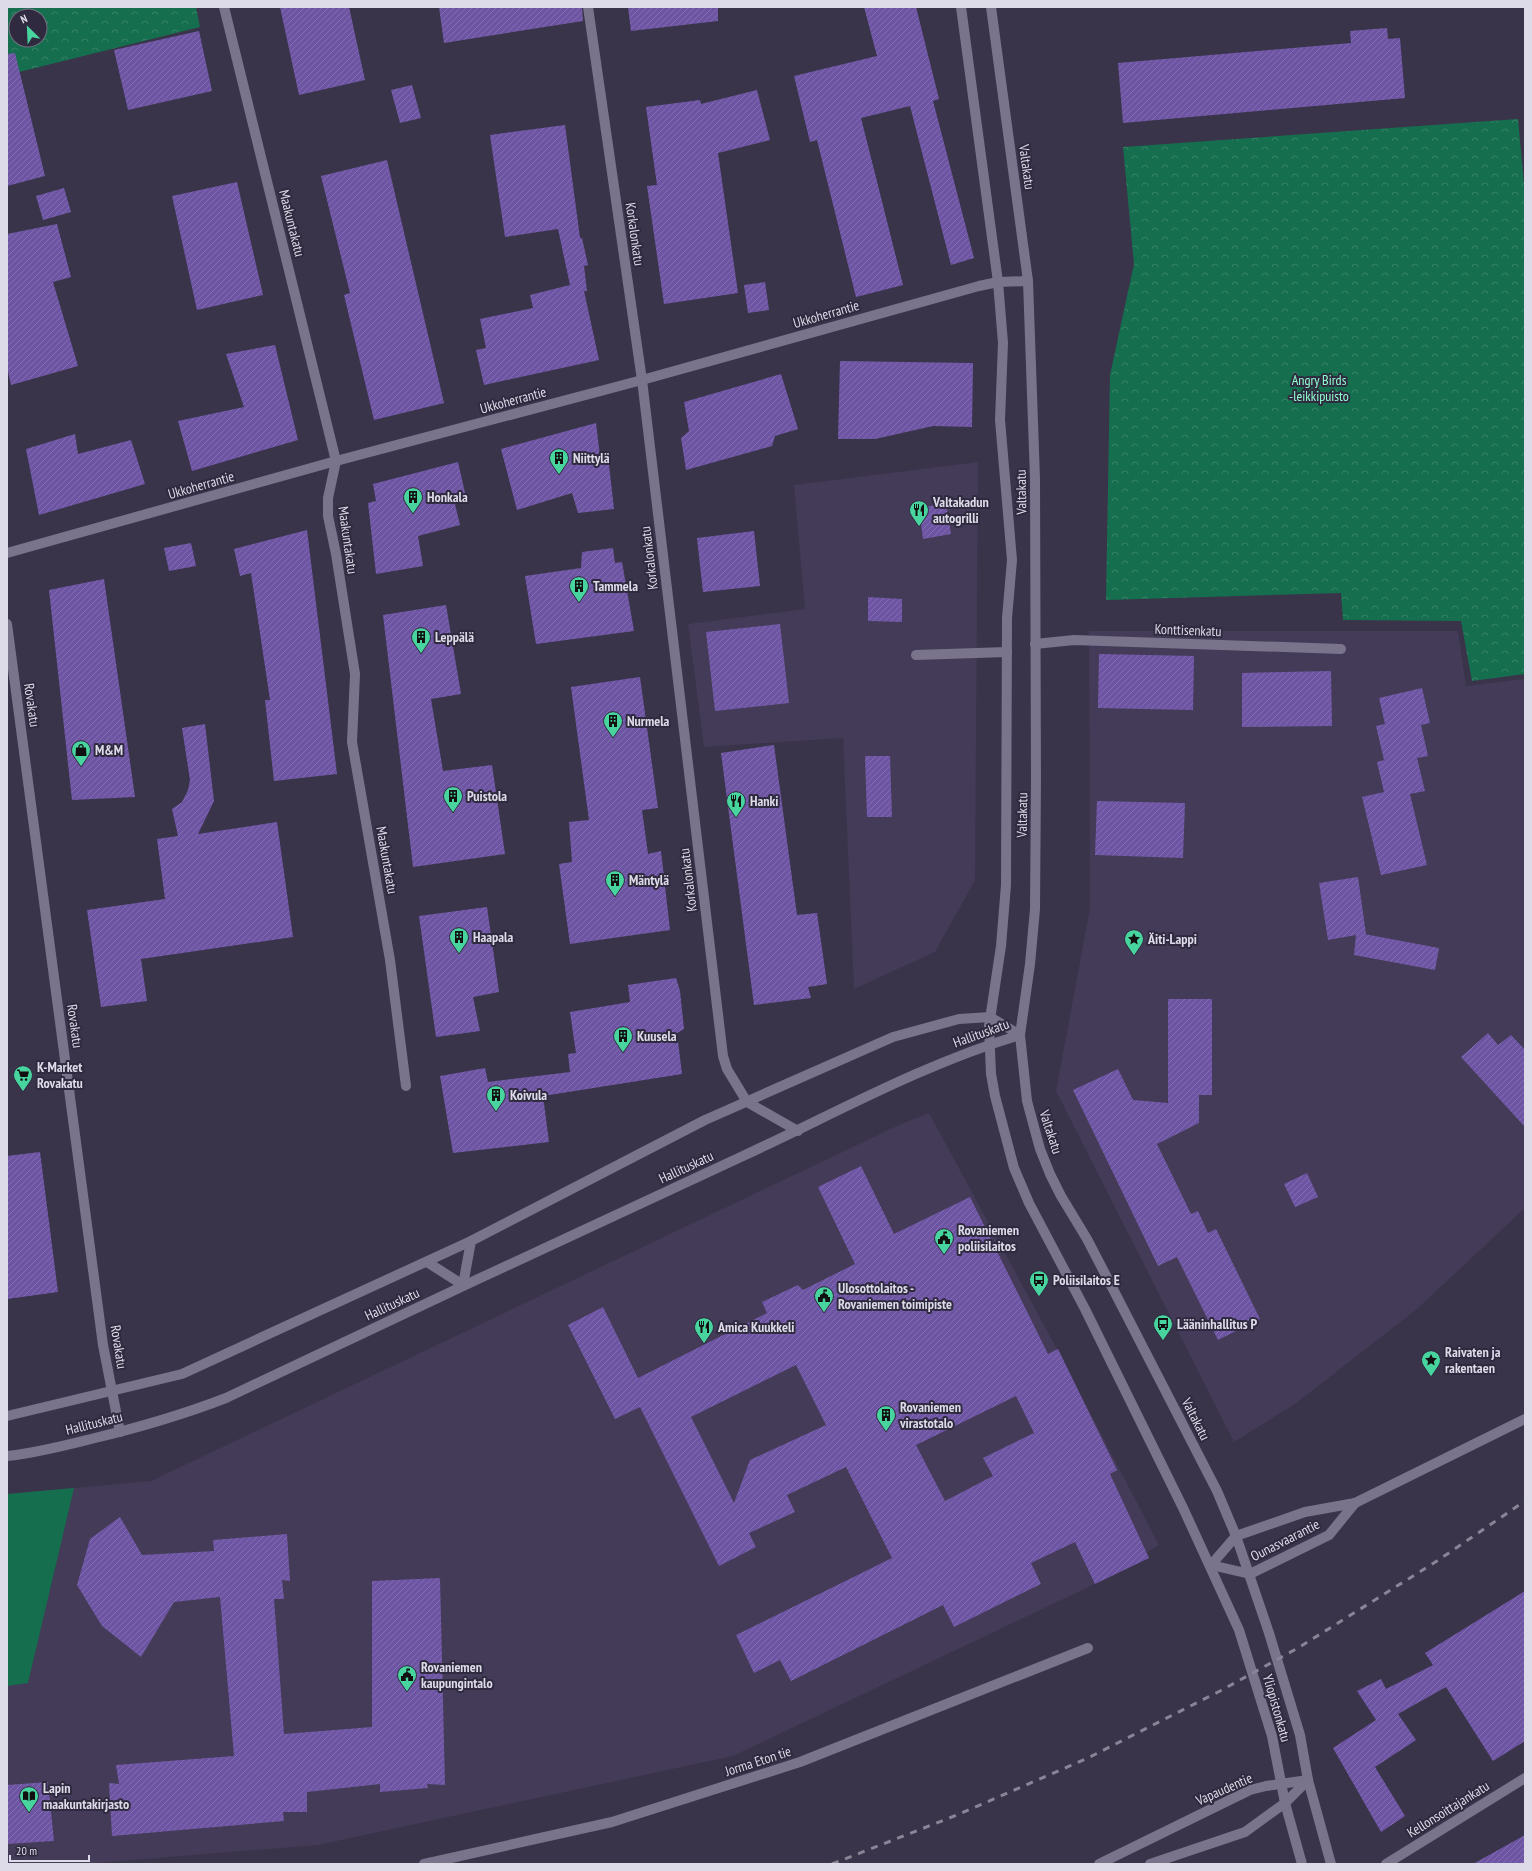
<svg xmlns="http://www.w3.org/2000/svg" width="1532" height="1871" viewBox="0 0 1532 1871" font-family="'PT Sans Narrow',sans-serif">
	<defs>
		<pattern id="park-crowns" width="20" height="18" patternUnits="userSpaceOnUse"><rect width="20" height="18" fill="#156e4e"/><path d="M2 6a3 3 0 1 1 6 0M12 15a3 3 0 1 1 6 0" fill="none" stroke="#378268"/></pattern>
		<pattern id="building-hatch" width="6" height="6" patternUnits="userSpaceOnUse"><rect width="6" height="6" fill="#6e55a4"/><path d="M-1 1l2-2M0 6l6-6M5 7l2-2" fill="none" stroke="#826db1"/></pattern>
	</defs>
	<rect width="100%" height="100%" fill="#39344a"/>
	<g fill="#433b57">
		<path d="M 978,462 L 975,880 L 935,952 L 854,989 L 843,738 L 704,747 L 688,624 L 805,609 L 794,485 Z"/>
		<path d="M 1089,631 L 1458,631 L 1466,686 L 1525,679 L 1525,1208 L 1417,1309 L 1295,1404 L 1234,1442 L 1056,1091 L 1090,908 Z"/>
		<path d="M 929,1113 L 1057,1349 L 1159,1545 L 1095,1584 L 733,1756 L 318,1845 L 83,1864 L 7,1864 L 7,1494 L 151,1481 L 899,1125 Z"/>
	</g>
	<path fill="#156e4e" d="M 74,1488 L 28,1683 L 7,1686 L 7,1494 Z"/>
	<g fill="url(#park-crowns)" fill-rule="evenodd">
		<path d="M 7,7 L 196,7 L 200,27 L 7,75 ZM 16,16 L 40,16 L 40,40 L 16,40 Z"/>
		<path d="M 1518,119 L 1525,195 L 1525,674 L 1472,681 L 1461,621 L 1343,620 L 1341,593 L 1106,600 L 1110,375 L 1134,264 L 1123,147 Z"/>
	</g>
	<g fill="url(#building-hatch)" fill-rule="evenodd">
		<path d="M 280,7 L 349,7 L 365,80 L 299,95 Z"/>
		<path d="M 439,7 L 582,7 L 583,21 L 444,43 Z"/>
		<path d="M 628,7 L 718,7 L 718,21 L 631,31 Z"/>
		<path d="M 864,7 L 916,7 L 939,99 L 933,101 L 974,258 L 951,265 L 910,106 L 861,118 L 903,285 L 856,297 L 817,140 L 810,142 L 794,76 L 877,56 Z"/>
		<path d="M 1387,28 L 1388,39 L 1400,38 L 1405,98 L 1123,123 L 1118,63 L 1351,43 L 1350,31 Z"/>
		<path d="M 199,31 L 212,91 L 128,110 L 114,50 Z"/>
		<path d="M 15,53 L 45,176 L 7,186 L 7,54 Z"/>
		<path d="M 412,85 L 421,118 L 400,123 L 391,90 Z"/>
		<path d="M 757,90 L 770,140 L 718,153 L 738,293 L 664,304 L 647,186 L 657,185 L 646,107 L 700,100 L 701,104 Z"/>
		<path d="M 565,125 L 580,238 L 582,238 L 588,265 L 584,266 L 587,291 L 584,291 L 599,360 L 484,385 L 476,350 L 486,348 L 480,319 L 533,308 L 530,295 L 570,285 L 558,229 L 505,237 L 490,135 Z"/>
		<path d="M 387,160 L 444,403 L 374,420 L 344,295 L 350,293 L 321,176 Z"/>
		<path d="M 237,182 L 263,295 L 197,310 L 172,196 Z"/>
		<path d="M 64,188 L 71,212 L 43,220 L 36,196 Z"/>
		<path d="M 57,224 L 71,277 L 53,282 L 78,366 L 11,385 L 7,367 L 7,234 Z"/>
		<path d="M 765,282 L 769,310 L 748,313 L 744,285 Z"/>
		<path d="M 275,345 L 298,440 L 192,471 L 178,421 L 244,407 L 226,354 Z"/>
		<path d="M 840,361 L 973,363 L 972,427 L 933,426 L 875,439 L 838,439 Z"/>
		<path d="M 781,374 L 798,429 L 775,436 L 772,446 L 686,470 L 681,438 L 689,431 L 684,402 Z"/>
		<path d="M 596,423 L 600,456 L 608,456 L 614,509 L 578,513 L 572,493 L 517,510 L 501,449 Z"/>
		<path d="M 75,434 L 78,454 L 131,440 L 145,484 L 39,515 L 26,449 Z"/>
		<path d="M 458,462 L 466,497 L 454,500 L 460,525 L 418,536 L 423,566 L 376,574 L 368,503 L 376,501 L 373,484 Z"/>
		<path d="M 946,503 L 951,534 L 923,539 L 919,508 Z"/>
		<path d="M 307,530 L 337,774 L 274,781 L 265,700 L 270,700 L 251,573 L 240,576 L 234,549 Z"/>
		<path d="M 754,531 L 760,586 L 703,592 L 697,538 Z"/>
		<path d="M 191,543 L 196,566 L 169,571 L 164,548 Z"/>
		<path d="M 613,548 L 615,563 L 622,562 L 634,631 L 536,644 L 525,576 L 581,568 L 582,552 Z"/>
		<path d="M 104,579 L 135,797 L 72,800 L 49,590 Z"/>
		<path d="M 868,597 L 902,599 L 902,622 L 868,621 Z"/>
		<path d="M 446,605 L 461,694 L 431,699 L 443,771 L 492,765 L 505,854 L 413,867 L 383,615 Z"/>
		<path d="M 780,624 L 789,703 L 715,711 L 706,632 Z"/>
		<path d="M 1099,654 L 1194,656 L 1193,710 L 1098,708 Z"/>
		<path d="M 1331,671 L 1332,726 L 1242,727 L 1242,673 Z"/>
		<path d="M 640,677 L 658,808 L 642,810 L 648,854 L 661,851 L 670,930 L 570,944 L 559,864 L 572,862 L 569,822 L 589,820 L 571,687 Z"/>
		<path d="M 1422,688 L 1430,723 L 1421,725 L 1428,756 L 1417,758 L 1425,791 L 1410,794 L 1427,865 L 1381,875 L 1362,797 L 1384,792 L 1377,762 L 1384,760 L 1376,726 L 1385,724 L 1379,698 Z"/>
		<path d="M 205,724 L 214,801 L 198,834 L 277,822 L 293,937 L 141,959 L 147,1001 L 101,1007 L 87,910 L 165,899 L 157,839 L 178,836 L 172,809 L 182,802 L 188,790 L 190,780 L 182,728 Z"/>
		<path d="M 774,745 L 797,915 L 817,913 L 827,984 L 808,987 L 811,998 L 754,1005 L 721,753 Z"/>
		<path d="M 865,756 L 890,756 L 892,817 L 867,817 Z"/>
		<path d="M 1097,801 L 1185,803 L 1183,858 L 1095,855 Z"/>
		<path d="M 1358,877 L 1366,934 L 1364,934 L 1439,948 L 1435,970 L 1354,955 L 1356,935 L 1328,940 L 1319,883 Z"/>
		<path d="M 487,907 L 499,992 L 473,997 L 480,1031 L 436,1037 L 419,916 Z"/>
		<path d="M 676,978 L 680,991 L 684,1029 L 677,1033 L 682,1074 L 543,1096 L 549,1142 L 453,1153 L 440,1076 L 485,1068 L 488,1082 L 570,1072 L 568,1054 L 576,1053 L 570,1012 L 630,1002 L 628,985 Z"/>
		<path d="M 1168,999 L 1212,999 L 1212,1095 L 1199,1095 L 1199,1123 L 1157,1144 L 1191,1214 L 1198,1211 L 1208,1233 L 1216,1229 L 1260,1319 L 1218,1340 L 1177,1257 L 1158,1266 L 1073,1090 L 1118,1069 L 1133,1100 L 1168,1103 Z"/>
		<path d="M 1488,1033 L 1498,1045 L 1511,1035 L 1525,1050 L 1525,1127 L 1461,1057 Z"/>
		<path d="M 40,1152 L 58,1292 L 7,1299 L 7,1156 Z"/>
		<path d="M 861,1166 L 894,1234 L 970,1197 L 1048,1354 L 1058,1349 L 1117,1470 L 1110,1474 L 1149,1558 L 1095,1584 L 1075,1542 L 1031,1563 L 1041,1584 L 954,1627 L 943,1605 L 791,1681 L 780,1660 L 754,1673 L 736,1635 L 892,1558 L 846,1467 L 787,1495 L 795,1512 L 749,1533 L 756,1547 L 719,1566 L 640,1407 L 615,1419 L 568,1325 L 603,1307 L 638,1378 L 767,1313 L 762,1302 L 798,1285 L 803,1290 L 855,1264 L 818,1187 ZM 796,1365 L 826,1425 L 750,1460 L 734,1503 L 691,1417 ZM 1016,1396 L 1034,1433 L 983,1458 L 993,1476 L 945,1501 L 916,1445 Z"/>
		<path d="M 1307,1173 L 1318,1197 L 1295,1207 L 1284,1184 Z"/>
		<path d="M 120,1517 L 142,1555 L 214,1551 L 213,1540 L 287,1534 L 290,1581 L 282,1580 L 284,1599 L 274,1599 L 284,1734 L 372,1727 L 372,1581 L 440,1578 L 445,1785 L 427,1784 L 428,1788 L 380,1792 L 380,1784 L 307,1792 L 307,1812 L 283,1812 L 284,1821 L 112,1836 L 109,1783 L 119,1784 L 116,1765 L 234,1756 L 220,1597 L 174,1602 L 141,1657 L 102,1626 L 77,1585 L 90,1539 Z"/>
		<path d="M 1525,1591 L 1525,1741 L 1493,1761 L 1446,1687 L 1398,1714 L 1416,1740 L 1375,1767 L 1405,1816 L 1381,1832 L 1333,1748 L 1376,1720 L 1357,1691 L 1381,1679 L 1386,1689 L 1433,1665 L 1425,1653 Z"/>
		<path d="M 48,1782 L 54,1841 L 7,1844 L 7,1785 Z"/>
		<path d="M 1525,1835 L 1525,1864 L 1473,1864 Z"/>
	</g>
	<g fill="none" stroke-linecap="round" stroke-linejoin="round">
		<g stroke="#79738c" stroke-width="10">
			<path d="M 224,7 L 336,461 L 328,498 L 328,516 L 336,554 L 355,674 L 352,742 L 390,960 L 406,1086"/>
			<path d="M 588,7 L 642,380 L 723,1056 L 727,1069 L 747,1102 L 798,1131"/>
			<path d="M 961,7 L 998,282 L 1003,343 L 1000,420 L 1012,560 L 1007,618 L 1006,885 L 1001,946 L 989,1026 L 991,1074 L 995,1096 L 1014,1168 L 1029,1203 L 1085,1309 L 1184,1510 L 1239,1630 L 1272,1736 L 1285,1803 L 1302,1864"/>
			<path d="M 991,7 L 1028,281 L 1035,479 L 1036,779 L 1035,909 L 1030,964 L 1020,1035 L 1027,1101 L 1040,1149 L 1050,1174 L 1061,1196 L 1087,1239 L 1114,1291 L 1217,1491 L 1236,1536 L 1269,1633 L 1300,1735 L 1308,1780 L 1331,1864"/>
			<path d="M 7,553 L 336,461 L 642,380 L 979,286 L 998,282 L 1028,281"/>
			<path d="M 7,624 L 103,1345 L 120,1432"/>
			<path d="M 1035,644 L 1074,640 L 1341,649"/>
			<path d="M 916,655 L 1007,652"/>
			<path d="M 427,1262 L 463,1285"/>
			<path d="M 463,1285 L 471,1241"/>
			<path d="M 7,1416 L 182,1374 L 471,1241 L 705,1120 L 893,1037 L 959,1019 L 990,1017 L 1020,1035"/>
			<path d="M 7,1456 C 36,1453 63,1446 91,1439 C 137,1428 182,1415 226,1398 C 398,1316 570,1236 743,1156 C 834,1114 923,1064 1020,1035"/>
			<path d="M 1211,1565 L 1236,1536 L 1305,1512 L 1355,1503 L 1525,1419"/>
			<path d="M 1211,1565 L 1250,1574 L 1329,1535 L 1355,1503"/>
			<path d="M 424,1864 L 612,1822 L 800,1762 L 1088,1648"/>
			<path d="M 1099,1864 L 1250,1790 L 1266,1786 L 1308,1780"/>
			<path d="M 1150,1864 L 1245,1832 L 1285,1803 L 1308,1780"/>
			<path d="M 1386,1864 L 1525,1778"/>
		</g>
		<path stroke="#898597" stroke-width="3" stroke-dasharray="7 7" stroke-linecap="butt" d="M 832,1864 L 957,1815 L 1088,1758 L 1220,1691 L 1298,1648 L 1437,1561 L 1525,1501"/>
	</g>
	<defs>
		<symbol id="building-pin" viewBox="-11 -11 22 30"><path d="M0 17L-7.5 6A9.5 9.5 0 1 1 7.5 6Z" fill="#47d49e" stroke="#2f2a3f"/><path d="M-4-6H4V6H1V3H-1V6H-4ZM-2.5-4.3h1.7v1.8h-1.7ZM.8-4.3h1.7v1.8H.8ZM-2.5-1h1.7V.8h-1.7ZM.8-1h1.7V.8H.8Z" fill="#111"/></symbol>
		<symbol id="restaurant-pin" viewBox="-11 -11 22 30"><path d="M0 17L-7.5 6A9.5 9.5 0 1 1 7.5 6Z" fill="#47d49e" stroke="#2f2a3f"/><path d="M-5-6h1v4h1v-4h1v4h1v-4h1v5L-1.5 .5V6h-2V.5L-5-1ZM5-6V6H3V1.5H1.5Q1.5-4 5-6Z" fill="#111"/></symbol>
		<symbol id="shop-pin" viewBox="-11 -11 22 30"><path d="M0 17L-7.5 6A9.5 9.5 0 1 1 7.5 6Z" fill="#47d49e" stroke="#2f2a3f"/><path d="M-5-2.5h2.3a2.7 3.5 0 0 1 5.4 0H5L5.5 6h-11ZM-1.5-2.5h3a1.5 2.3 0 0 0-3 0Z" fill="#111"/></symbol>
		<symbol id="sight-pin" viewBox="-11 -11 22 30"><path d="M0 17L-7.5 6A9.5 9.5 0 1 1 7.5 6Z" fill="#47d49e" stroke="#2f2a3f"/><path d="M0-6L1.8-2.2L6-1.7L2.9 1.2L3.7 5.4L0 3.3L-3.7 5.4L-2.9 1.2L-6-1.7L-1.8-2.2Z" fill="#111"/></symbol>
		<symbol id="supermarket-pin" viewBox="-11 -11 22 30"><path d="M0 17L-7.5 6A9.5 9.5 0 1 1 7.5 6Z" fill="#47d49e" stroke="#2f2a3f"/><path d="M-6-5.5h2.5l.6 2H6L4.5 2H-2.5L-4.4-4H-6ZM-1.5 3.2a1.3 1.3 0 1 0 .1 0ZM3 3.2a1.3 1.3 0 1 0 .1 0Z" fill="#111"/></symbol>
		<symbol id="civic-pin" viewBox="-11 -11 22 30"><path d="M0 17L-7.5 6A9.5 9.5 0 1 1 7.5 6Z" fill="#47d49e" stroke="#2f2a3f"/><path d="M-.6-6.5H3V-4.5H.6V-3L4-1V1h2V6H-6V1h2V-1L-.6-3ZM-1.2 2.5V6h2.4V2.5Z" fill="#111"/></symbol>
		<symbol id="bus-pin" viewBox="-11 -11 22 30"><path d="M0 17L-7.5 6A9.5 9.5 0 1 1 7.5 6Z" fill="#47d49e" stroke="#2f2a3f"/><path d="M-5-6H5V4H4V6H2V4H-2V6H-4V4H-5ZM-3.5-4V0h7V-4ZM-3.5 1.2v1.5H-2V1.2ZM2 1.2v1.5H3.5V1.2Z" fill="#111"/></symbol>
		<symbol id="library-pin" viewBox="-11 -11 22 30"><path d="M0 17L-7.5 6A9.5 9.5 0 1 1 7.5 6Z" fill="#47d49e" stroke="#2f2a3f"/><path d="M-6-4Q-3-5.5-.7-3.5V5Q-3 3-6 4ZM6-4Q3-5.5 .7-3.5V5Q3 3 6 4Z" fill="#111"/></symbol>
	</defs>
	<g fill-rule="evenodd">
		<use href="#building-pin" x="548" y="447" width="22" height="30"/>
		<use href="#building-pin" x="402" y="486" width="22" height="30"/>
		<use href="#restaurant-pin" x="908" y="499" width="22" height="30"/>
		<use href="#building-pin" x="568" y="575" width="22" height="30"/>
		<use href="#building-pin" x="410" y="626" width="22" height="30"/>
		<use href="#building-pin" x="602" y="710" width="22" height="30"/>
		<use href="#shop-pin" x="70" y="739" width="22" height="30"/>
		<use href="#building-pin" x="442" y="785" width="22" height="30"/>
		<use href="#restaurant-pin" x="725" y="790" width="22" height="30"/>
		<use href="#building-pin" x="604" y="869" width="22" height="30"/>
		<use href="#building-pin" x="448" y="926" width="22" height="30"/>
		<use href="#sight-pin" x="1123" y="928" width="22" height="30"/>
		<use href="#building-pin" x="612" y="1025" width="22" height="30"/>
		<use href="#supermarket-pin" x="12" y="1064" width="22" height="30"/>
		<use href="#building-pin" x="485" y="1084" width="22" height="30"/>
		<use href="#civic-pin" x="933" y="1227" width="22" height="30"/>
		<use href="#bus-pin" x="1028" y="1269" width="22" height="30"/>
		<use href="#civic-pin" x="813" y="1285" width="22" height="30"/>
		<use href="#bus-pin" x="1152" y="1313" width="22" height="30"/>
		<use href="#restaurant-pin" x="693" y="1316" width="22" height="30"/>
		<use href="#sight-pin" x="1420" y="1349" width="22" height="30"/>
		<use href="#building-pin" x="875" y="1404" width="22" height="30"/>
		<use href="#civic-pin" x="396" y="1664" width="22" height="30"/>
		<use href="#library-pin" x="18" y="1785" width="22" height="30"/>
	</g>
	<g text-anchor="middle" stroke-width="4" stroke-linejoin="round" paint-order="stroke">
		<g font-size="14" fill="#dedbe9" stroke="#2f2a3f">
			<text transform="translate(1027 167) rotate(82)" y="5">Valtakatu</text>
			<text transform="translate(292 223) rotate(76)" y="5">Maakuntakatu</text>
			<text transform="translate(635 234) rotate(82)" y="5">Korkalonkatu</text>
			<text transform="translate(826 314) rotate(-16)" y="5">Ukkoherrantie</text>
			<text transform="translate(513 400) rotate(-15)" y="5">Ukkoherrantie</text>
			<text transform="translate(201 485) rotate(-16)" y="5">Ukkoherrantie</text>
			<text transform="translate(1021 492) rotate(-91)" y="5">Valtakatu</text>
			<text transform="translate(348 540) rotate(82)" y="5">Maakuntakatu</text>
			<text transform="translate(649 558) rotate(-97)" y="5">Korkalonkatu</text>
			<text transform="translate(1188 630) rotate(2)" y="5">Konttisenkatu</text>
			<text transform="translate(32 705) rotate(82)" y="5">Rovakatu</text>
			<text transform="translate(1022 815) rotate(-89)" y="5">Valtakatu</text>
			<text transform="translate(387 860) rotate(80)" y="5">Maakuntakatu</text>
			<text transform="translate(688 880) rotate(-97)" y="5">Korkalonkatu</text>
			<text transform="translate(75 1026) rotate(82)" y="5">Rovakatu</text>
			<text transform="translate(981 1033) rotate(-20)" y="5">Hallituskatu</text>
			<text transform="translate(1051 1132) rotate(72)" y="5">Valtakatu</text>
			<text transform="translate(686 1167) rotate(-25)" y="5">Hallituskatu</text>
			<text transform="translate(392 1304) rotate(-25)" y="5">Hallituskatu</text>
			<text transform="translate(119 1347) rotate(81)" y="5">Rovakatu</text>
			<text transform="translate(1196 1419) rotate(63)" y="5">Valtakatu</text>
			<text transform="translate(94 1423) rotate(-14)" y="5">Hallituskatu</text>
			<text transform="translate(1285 1540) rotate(-27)" y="5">Ounasvaarantie</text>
			<text transform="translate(1277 1708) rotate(74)" y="5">Yliopistonkatu</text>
			<text transform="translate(758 1761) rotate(-18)" y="5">Jorma Eton tie</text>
			<text transform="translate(1224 1789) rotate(-24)" y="5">Vapaudentie</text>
			<text transform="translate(1448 1809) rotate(-32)" y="5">Kellonsoittajankatu</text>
		</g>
		<g font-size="14" fill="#91fece" stroke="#2f2a3f">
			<text x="1319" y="385">Angry Birds<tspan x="1319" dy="16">-leikkipuisto</tspan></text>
		</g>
		<g font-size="14" font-weight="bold" fill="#dedbe9" stroke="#2f2a3f" text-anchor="start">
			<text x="573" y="463">Niittylä</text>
			<text x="427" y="502">Honkala</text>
			<text x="933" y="507">Valtakadun<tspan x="933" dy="16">autogrilli</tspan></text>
			<text x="593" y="591">Tammela</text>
			<text x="435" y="642">Leppälä</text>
			<text x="627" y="726">Nurmela</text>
			<text x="95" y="755">M&amp;M</text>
			<text x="467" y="801">Puistola</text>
			<text x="750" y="806">Hanki</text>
			<text x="629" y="885">Mäntylä</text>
			<text x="473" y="942">Haapala</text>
			<text x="1148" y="944">Äiti-Lappi</text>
			<text x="637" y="1041">Kuusela</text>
			<text x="37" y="1072">K-Market<tspan x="37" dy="16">Rovakatu</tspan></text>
			<text x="510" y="1100">Koivula</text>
			<text x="958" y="1235">Rovaniemen<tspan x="958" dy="16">poliisilaitos</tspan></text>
			<text x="1053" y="1285">Poliisilaitos E</text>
			<text x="838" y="1293">Ulosottolaitos -<tspan x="838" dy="16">Rovaniemen toimipiste</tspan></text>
			<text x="1177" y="1329">Lääninhallitus P</text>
			<text x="718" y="1332">Amica Kuukkeli</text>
			<text x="1445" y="1357">Raivaten ja<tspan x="1445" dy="16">rakentaen</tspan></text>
			<text x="900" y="1412">Rovaniemen<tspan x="900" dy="16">virastotalo</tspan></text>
			<text x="421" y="1672">Rovaniemen<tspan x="421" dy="16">kaupungintalo</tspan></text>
			<text x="43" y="1793">Lapin<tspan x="43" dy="16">maakuntakirjasto</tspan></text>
		</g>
	</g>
	<rect width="1532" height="1871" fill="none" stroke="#dedbe9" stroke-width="16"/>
	<g transform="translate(28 28) rotate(336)"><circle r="19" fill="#2f2a3f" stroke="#757183"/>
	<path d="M0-3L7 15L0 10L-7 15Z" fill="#47d49e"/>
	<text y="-6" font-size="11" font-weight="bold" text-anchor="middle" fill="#dedbe9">N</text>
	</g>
	<path d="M10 1855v6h79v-6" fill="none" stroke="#dedbe9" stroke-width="2"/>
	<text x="16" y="1855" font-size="12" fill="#dedbe9" stroke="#2f2a3f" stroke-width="3" paint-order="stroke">20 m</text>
</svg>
